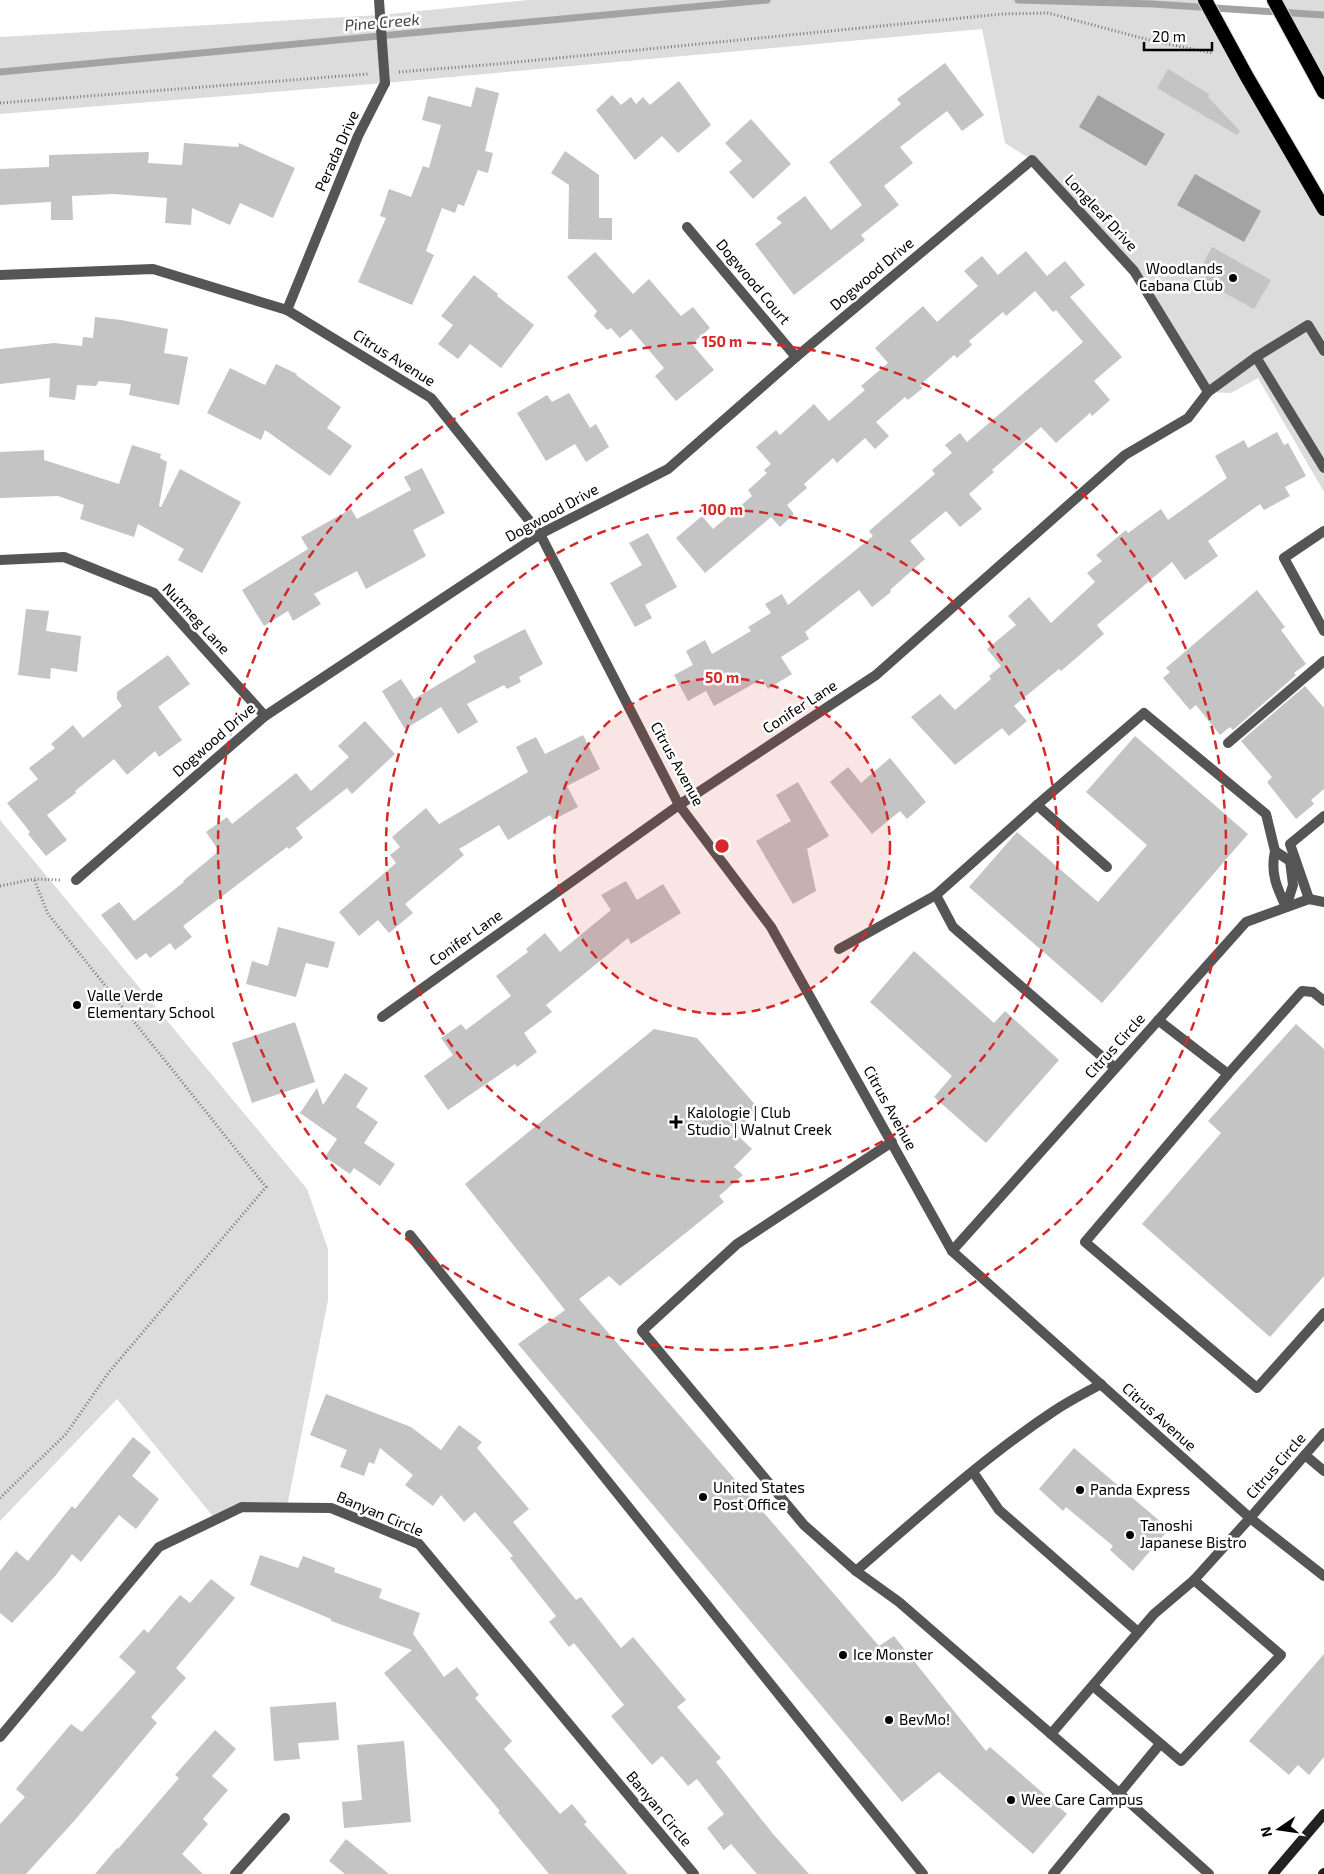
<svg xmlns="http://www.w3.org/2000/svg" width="1324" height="1874" viewBox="0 0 1324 1874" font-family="'Exo 2',sans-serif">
	<rect width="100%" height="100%" fill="#fff"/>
	<g fill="#dcdcdc">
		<path d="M 528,0 L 1205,0 L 1324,209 L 1324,492 L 1258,378 L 1231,393 L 1208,392 L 1134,271 L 1032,160 L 1005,143 L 982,29 L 385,83 L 0,114 L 0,37 L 380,15 Z"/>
		<path d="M 1274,0 L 1324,0 L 1324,92 Z"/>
		<path d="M 0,820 L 307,1189 L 328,1249 L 328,1300 L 287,1507 L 242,1507 L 216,1520 L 117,1399 L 0,1521 Z"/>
	</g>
	<g fill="#a3a3a3">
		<path d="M 1098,95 L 1165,134 L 1146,166 L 1079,127 Z"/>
		<path d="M 1195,174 L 1261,211 L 1244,242 L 1177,205 Z"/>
	</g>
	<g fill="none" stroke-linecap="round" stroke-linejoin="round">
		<g stroke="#a3a3a3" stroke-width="7">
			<path d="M 1018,0 L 1153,4 L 1324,15"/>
			<path d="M 0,72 C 256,48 511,23 767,0"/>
		</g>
	</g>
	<g fill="#c4c4c4">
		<path d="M 945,63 L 984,115 L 962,131 L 947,111 L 900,147 L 913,163 L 884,186 L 899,205 L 861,235 L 865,240 L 794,295 L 755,244 L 782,223 L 776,218 L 805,196 L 831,230 L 862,205 L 829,162 L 901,104 L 897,99 Z"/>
		<path d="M 1168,69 L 1209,94 L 1208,97 L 1240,131 L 1237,135 L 1157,88 Z"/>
		<path d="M 679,81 L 711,125 L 678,153 L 662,136 L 635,160 L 596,110 L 612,95 L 621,105 L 631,97 L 636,104 L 643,97 L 650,105 Z"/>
		<path d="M 476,87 L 499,93 L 485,151 L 493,153 L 488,173 L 478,170 L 464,206 L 458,204 L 455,213 L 442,208 L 426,251 L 434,255 L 412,305 L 358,282 L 386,218 L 380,216 L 389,189 L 411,197 L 423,166 L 429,168 L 441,125 L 422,120 L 428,96 L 471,107 Z"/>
		<path d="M 751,119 L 791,164 L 753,199 L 729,172 L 742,161 L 725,143 Z"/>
		<path d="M 184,143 L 238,147 L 239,143 L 295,168 L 273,218 L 240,203 L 230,225 L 192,208 L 191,225 L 165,223 L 167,198 L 114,194 L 72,196 L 73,220 L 51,220 L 51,202 L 0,205 L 0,169 L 49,167 L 49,155 L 149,152 L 148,163 L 182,165 Z"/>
		<path d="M 565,151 L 599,175 L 599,218 L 612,218 L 612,240 L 568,239 L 569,185 L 551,173 Z"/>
		<path d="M 1212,247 L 1271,280 L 1254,309 L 1196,277 Z"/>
		<path d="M 1026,251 L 1047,276 L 1065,261 L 1085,285 L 1070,297 L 1122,357 L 1094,381 L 1110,400 L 1092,416 L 1090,413 L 1056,443 L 1041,427 L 992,470 L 994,472 L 969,494 L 982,509 L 960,527 L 946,511 L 910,541 L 925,559 L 890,590 L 891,592 L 872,607 L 859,590 L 805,632 L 809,639 L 781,657 L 792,674 L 768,689 L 762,679 L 714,706 L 706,691 L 688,701 L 674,675 L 693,665 L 686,651 L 705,640 L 712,654 L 751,631 L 748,627 L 771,613 L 765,604 L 782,594 L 788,605 L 873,536 L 869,531 L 935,474 L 932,470 L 952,453 L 945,445 L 960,433 L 967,442 L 1083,342 L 1056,310 L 1053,312 L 1035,291 L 1006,316 L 1003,312 L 969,341 L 972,345 L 957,358 L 954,355 L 920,385 L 923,388 L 908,400 L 905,397 L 876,422 L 889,436 L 875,449 L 865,438 L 837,463 L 833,458 L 804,484 L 807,488 L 787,505 L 794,514 L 780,527 L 771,517 L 705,573 L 676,538 L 702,516 L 713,529 L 752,496 L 748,490 L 767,473 L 764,470 L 771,464 L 756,447 L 776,430 L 780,435 L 814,404 L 829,421 L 865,390 L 861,386 L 888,363 L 875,348 L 923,306 L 937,322 L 978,286 L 964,271 L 982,256 L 998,275 Z"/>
		<path d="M 595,252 L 633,294 L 649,279 L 681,316 L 693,307 L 710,328 L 692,344 L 714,370 L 676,401 L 655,376 L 664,368 L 631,329 L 620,338 L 611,328 L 607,330 L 594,316 L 597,311 L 567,277 Z"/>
		<path d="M 474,275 L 498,294 L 497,296 L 534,325 L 501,368 L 470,344 L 458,359 L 438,344 L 453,325 L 441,316 Z"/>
		<path d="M 95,317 L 121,320 L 168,329 L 164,353 L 188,357 L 179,405 L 129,395 L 131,384 L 99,381 L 96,386 L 77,385 L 75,400 L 49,397 L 50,378 L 0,384 L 0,349 L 54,343 L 82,346 L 83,337 L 93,338 Z"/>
		<path d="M 276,364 L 297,374 L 296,375 L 341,407 L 327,428 L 352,446 L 330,476 L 265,430 L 261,440 L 207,413 L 230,368 L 265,385 Z"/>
		<path d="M 569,393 L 590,428 L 596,424 L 609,447 L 586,462 L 575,444 L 546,461 L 517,413 L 547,395 L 552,402 Z"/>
		<path d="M 1277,432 L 1284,445 L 1288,443 L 1306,476 L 1285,487 L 1290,496 L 1264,510 L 1260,504 L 1208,541 L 1218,556 L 1185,580 L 1172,562 L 1097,625 L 1104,634 L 1061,671 L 1059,669 L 1014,706 L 1027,721 L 1009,736 L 1002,728 L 955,765 L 911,717 L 940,694 L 955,710 L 991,679 L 989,676 L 1001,666 L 987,649 L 1016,625 L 1008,616 L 1029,597 L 1051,623 L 1095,582 L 1087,573 L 1102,561 L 1096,555 L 1126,530 L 1128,533 L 1161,509 L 1168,520 L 1227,478 L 1215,456 L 1244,440 L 1248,448 Z"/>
		<path d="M 132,445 L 161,454 L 160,458 L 167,462 L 159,506 L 161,507 L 180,469 L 241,502 L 202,573 L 178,560 L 184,549 L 138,524 L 134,537 L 80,519 L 84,505 L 58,496 L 0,498 L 0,452 L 44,450 L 44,460 L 119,484 Z"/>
		<path d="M 422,468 L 445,513 L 413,530 L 426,556 L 366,589 L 357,571 L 314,594 L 321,604 L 293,621 L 288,611 L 264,626 L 242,590 L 308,549 L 301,537 L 351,509 L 357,519 L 411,490 L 404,477 Z"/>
		<path d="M 648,533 L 677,587 L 645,605 L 652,618 L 635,627 L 610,583 L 642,565 L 629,543 Z"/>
		<path d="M 1257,590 L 1285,627 L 1281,630 L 1306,664 L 1294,673 L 1296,675 L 1233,730 L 1230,727 L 1220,735 L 1196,705 L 1190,710 L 1163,678 L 1170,672 L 1166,668 Z"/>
		<path d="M 26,609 L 49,611 L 46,631 L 81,636 L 77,672 L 51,668 L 50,679 L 18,675 Z"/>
		<path d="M 525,629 L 543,664 L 519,677 L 521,682 L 507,689 L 504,685 L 467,704 L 478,722 L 458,734 L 441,707 L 405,729 L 382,691 L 401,679 L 414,699 L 476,662 L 473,656 Z"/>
		<path d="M 168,655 L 190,684 L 158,707 L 182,740 L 159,757 L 155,751 L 127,775 L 114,759 L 75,791 L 76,793 L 47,815 L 67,840 L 46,856 L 28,834 L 30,832 L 7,803 L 38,779 L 29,768 L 55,748 L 51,744 L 73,725 L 83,738 L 122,706 L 117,699 L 117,692 Z"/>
		<path d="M 1305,686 L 1324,708 L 1324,789 L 1311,800 L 1314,804 L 1296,819 L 1267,782 L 1272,777 L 1241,741 Z"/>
		<path d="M 365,721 L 395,754 L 352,794 L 347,788 L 296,828 L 303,838 L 289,849 L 287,847 L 183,926 L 192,937 L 175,950 L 170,943 L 150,958 L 146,953 L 136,960 L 101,915 L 119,902 L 134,921 L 184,882 L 183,881 L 219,851 L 206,832 L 227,817 L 232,824 L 296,773 L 311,791 L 349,757 L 338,746 Z"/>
		<path d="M 583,735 L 600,769 L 567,786 L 578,807 L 553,820 L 550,815 L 508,840 L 499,825 L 459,849 L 464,855 L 405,904 L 413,913 L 389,933 L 378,920 L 359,936 L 339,912 L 396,863 L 390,855 L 400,847 L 392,837 L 426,808 L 439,824 L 528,772 L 516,747 L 536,737 L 545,754 Z"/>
		<path d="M 1135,736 L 1248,834 L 1102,1003 L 969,887 L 1017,832 L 1098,902 L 1147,845 L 1086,792 Z"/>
		<path d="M 890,758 L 926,802 L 907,819 L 900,811 L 872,834 L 830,782 L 848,767 L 861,783 Z"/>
		<path d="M 798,782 L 829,836 L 807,849 L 816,891 L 793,904 L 756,841 L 791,821 L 776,795 Z"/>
		<path d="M 626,881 L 637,900 L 663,884 L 681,913 L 631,944 L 628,938 L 546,1005 L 552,1012 L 524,1033 L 537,1052 L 517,1067 L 515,1064 L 448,1110 L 424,1076 L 453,1055 L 441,1038 L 461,1024 L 466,1030 L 511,996 L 496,976 L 528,952 L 526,949 L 545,933 L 560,952 L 611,910 L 601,895 Z"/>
		<path d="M 278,927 L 335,942 L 328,968 L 306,963 L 296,997 L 246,984 L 252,961 L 268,966 Z"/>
		<path d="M 914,951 L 994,1023 L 1005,1011 L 1059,1060 L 986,1143 L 934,1097 L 952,1076 L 870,1002 Z"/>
		<path d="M 295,1022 L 315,1082 L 252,1103 L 232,1043 Z"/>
		<path d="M 1296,1024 L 1324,1049 L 1324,1276 L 1270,1337 L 1142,1224 L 1221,1133 L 1208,1121 Z"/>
		<path d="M 654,1029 L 697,1038 L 758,1108 L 735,1133 L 752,1149 L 734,1167 L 743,1175 L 719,1196 L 724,1202 L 620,1286 L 609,1276 L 579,1299 L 879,1646 L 894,1636 L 986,1751 L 990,1747 L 1067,1814 L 1033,1854 L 939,1772 L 902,1802 L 518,1344 L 565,1310 L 465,1184 Z"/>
		<path d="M 345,1073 L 368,1088 L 356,1107 L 378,1122 L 364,1143 L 395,1164 L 380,1186 L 354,1168 L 350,1174 L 325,1157 L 337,1139 L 300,1113 L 317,1088 L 323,1105 Z"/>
		<path d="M 326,1394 L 411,1427 L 441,1450 L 459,1425 L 482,1442 L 477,1448 L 529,1509 L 513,1522 L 576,1600 L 581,1597 L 621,1648 L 633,1637 L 686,1700 L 677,1707 L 721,1758 L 716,1762 L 773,1834 L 809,1874 L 757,1874 L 731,1844 L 724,1850 L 707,1828 L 724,1814 L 697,1779 L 688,1786 L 662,1756 L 652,1765 L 636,1746 L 611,1716 L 624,1705 L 574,1643 L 569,1647 L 549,1622 L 556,1616 L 510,1558 L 513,1556 L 475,1512 L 464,1522 L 441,1495 L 433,1506 L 405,1485 L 413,1475 L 380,1448 L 374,1464 L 369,1462 L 364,1476 L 340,1467 L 347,1450 L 310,1435 Z"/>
		<path d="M 133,1437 L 151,1452 L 132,1476 L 159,1499 L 136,1529 L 119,1515 L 81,1562 L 72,1554 L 56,1575 L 12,1623 L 0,1613 L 0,1571 L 16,1551 L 28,1561 L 72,1506 L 75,1509 Z"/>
		<path d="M 1074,1448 L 1169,1529 L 1133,1571 L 1110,1550 L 1113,1546 L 1066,1507 L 1063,1511 L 1039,1489 Z"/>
		<path d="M 260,1555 L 298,1568 L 303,1556 L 335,1568 L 334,1572 L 382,1589 L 379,1598 L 420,1613 L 413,1634 L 444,1677 L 457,1667 L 479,1695 L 475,1698 L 512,1741 L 504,1749 L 560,1814 L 572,1804 L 587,1822 L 584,1824 L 628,1874 L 549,1874 L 498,1812 L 500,1811 L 384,1673 L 412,1650 L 331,1621 L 331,1619 L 250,1585 Z"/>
		<path d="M 211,1579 L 235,1598 L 176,1668 L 186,1678 L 151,1717 L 157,1723 L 75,1820 L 26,1874 L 0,1874 L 0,1824 L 25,1797 L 16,1789 L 71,1724 L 82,1732 L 136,1672 L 119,1657 L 144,1629 L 148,1633 L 180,1595 L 190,1603 Z"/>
		<path d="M 1324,1654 L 1324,1757 L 1309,1775 L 1298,1765 L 1289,1775 L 1249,1741 Z"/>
		<path d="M 336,1702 L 339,1740 L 298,1743 L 300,1759 L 274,1761 L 270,1707 Z"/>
		<path d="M 215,1730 L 236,1749 L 212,1776 L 228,1790 L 203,1819 L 208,1824 L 182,1854 L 203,1874 L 95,1874 L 117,1848 L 118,1849 L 179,1778 L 175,1775 Z"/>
		<path d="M 404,1741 L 411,1822 L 344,1828 L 342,1802 L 362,1800 L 357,1745 Z"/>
		<path d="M 346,1839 L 389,1874 L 345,1874 L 329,1861 Z"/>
	</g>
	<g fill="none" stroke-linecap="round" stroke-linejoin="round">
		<defs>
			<g id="trunk">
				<path d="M 1205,0 L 1247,77 L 1324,209"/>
				<path d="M 1274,0 L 1324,92"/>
			</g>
		</defs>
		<use href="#trunk" stroke="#dbdbdb" stroke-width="16"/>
		<g stroke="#777" stroke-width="3" stroke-dasharray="1 2.5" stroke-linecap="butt">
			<path d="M 399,72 L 497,64 L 1002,14 L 1048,13 L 1153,41 L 1213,53"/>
			<path d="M 0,103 L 368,74"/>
			<path d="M 0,886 L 34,879 L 61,880"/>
			<path d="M 0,1498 L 66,1434 L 109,1372 L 266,1187 L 48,914 L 34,879"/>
		</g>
		<g stroke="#555" stroke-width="10">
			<path d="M 1256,357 L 1324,468"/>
			<path d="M 1208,392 L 1256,357 L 1308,325 L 1324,351"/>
			<path d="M 1228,743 L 1324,661"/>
			<path d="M 1037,805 L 1144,713 L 1266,814 L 1275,851"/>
			<path d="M 1275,851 L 1290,861 L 1293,885 L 1286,907 C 1277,888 1270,873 1275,851 Z"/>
			<path d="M 936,895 L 953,927 L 1115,1068"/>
			<path d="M 839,949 L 936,895 L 1037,805 L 1107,867"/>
			<path d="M 1324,1001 L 1313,992 L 1302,991 L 1228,1074 L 1085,1242 L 1257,1388 L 1324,1313"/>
			<path d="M 1158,1020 L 1228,1074"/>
			<path d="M 892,1142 L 737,1244 L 642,1331 L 804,1525 L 856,1571 L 899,1602 L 1119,1793 L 1209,1874"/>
			<path d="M 410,1235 L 923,1874"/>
			<path d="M 1305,1455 L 1324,1471"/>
			<path d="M 973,1472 L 999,1510 L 1138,1632"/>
			<path d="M 856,1571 C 920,1516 983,1458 1054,1411 C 1069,1401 1085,1393 1101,1384"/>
			<path d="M 1093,1686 L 1181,1761 L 1281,1655 L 1194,1580"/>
			<path d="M 1051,1734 L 1154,1614 L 1194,1580 L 1250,1518"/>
			<path d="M 1053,1874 L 1160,1744"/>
		</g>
		<g stroke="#555" stroke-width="10">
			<path d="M 379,0 L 380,15"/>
			<path d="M 687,227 L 796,357"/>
			<path d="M 0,275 L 153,269 L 287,310 L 431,398 L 540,534 L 679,805 L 771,927 L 952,1251 L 1250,1518 L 1324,1576"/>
			<path d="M 287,310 L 358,136 L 385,83"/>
			<path d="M 1324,531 L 1284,558 L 1324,631"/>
			<path d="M 0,560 L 64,557 L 154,593 L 265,716"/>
			<path d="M 76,880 L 265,716 L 540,534 L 668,469 L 796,357 L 1032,160 L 1134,271 L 1208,392 L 1188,418 L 1125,455 L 876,675 L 679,805 L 382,1017"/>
			<path d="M 1309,899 L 1290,844 L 1324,816"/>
			<path d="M 952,1251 L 1246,922 L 1309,899 L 1324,902"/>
			<path d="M 1250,1518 L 1324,1433"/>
			<path d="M 0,1737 L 159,1547 L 242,1507 L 331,1508 L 419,1544 L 694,1874"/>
			<path d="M 235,1874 L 285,1818"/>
		</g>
		<g stroke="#222" stroke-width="10">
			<path d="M 1273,1874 L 1324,1814"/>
			<path d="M 1323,1874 L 1324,1873"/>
		</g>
		<use href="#trunk" stroke="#000" stroke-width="14"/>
		<path stroke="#555" stroke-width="10" d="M 380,15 L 385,83"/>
	</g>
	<circle cx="722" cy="846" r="168" fill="#d62828" fill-opacity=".12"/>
	<g fill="none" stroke="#d62828" stroke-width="2.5" stroke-dasharray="9 6">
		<circle cx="722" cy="846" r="168"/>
		<circle cx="722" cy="846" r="336"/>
		<circle cx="722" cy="846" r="504"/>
	</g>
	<g fill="#000" stroke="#fff" stroke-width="2">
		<circle cx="1233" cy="278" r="5"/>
		<circle cx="77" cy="1005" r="5"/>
		<path d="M673.5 1114.5h5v5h5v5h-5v5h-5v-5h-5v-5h5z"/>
		<circle cx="1080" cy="1490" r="5"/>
		<circle cx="703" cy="1497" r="5"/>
		<circle cx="1130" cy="1535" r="5"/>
		<circle cx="843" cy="1655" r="5"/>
		<circle cx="889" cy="1720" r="5"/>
		<circle cx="1011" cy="1800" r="5"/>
	</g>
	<g text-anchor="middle" stroke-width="5" stroke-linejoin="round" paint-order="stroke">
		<g font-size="15" fill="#000" stroke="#fff">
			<text transform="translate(337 151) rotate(-66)" y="5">Perada Drive</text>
			<text transform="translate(1101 213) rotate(47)" y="5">Longleaf Drive</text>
			<text transform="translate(872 274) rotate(-40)" y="5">Dogwood Drive</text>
			<text transform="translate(753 282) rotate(50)" y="5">Dogwood Court</text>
			<text transform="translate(394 358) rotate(32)" y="5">Citrus Avenue</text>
			<text transform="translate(552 513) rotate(-29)" y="5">Dogwood Drive</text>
			<text transform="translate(196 619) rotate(47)" y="5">Nutmeg Lane</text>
			<text transform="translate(800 707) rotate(-33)" y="5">Conifer Lane</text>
			<text transform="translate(214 740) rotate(-41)" y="5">Dogwood Drive</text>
			<text transform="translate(677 764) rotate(61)" y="5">Citrus Avenue</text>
			<text transform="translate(466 938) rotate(-35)" y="5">Conifer Lane</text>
			<text transform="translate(1115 1046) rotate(-48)" y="5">Citrus Circle</text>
			<text transform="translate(890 1108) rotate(61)" y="5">Citrus Avenue</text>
			<text transform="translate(1159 1417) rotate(42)" y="5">Citrus Avenue</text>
			<text transform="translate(1276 1466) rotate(-49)" y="5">Citrus Circle</text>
			<text transform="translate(380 1514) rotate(23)" y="5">Banyan Circle</text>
			<text transform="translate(659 1809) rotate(50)" y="5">Banyan Circle</text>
		</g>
		<g font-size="15" fill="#000" stroke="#fff" text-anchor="start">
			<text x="1223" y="274" text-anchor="end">Woodlands<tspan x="1223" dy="17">Cabana Club</tspan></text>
			<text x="87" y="1001">Valle Verde<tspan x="87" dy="17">Elementary School</tspan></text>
			<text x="687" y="1118">Kalologie | Club<tspan x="687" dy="17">Studio | Walnut Creek</tspan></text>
			<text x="713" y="1493">United States<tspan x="713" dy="17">Post Office</tspan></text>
			<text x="1090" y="1495">Panda Express</text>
			<text x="1140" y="1531">Tanoshi<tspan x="1140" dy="17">Japanese Bistro</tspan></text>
			<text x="853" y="1660">Ice Monster</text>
			<text x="899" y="1725">BevMo!</text>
			<text x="1021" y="1805">Wee Care Campus</text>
		</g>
		<g font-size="16" font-style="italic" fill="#444" stroke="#fff">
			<text transform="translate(382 22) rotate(-5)" y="6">Pine Creek</text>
		</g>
	</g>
	<circle cx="722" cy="846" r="8" fill="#d62828" stroke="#fff" stroke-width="2.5"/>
	<g font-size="15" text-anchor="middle" font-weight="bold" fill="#d62828" stroke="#fff" stroke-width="5" stroke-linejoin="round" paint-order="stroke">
		<text x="722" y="347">150 m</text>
		<text x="722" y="515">100 m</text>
		<text x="722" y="683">50 m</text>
	</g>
	<g transform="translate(1279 1829) rotate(257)" stroke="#ffffff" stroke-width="4" paint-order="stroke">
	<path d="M0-4L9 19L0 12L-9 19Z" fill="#000000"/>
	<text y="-8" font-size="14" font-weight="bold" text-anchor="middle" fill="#000000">N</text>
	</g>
	<path d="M1144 42v8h68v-8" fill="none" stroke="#000000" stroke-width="2.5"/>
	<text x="1152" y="42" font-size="15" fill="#000000" stroke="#ffffff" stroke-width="4" paint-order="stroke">20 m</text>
</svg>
